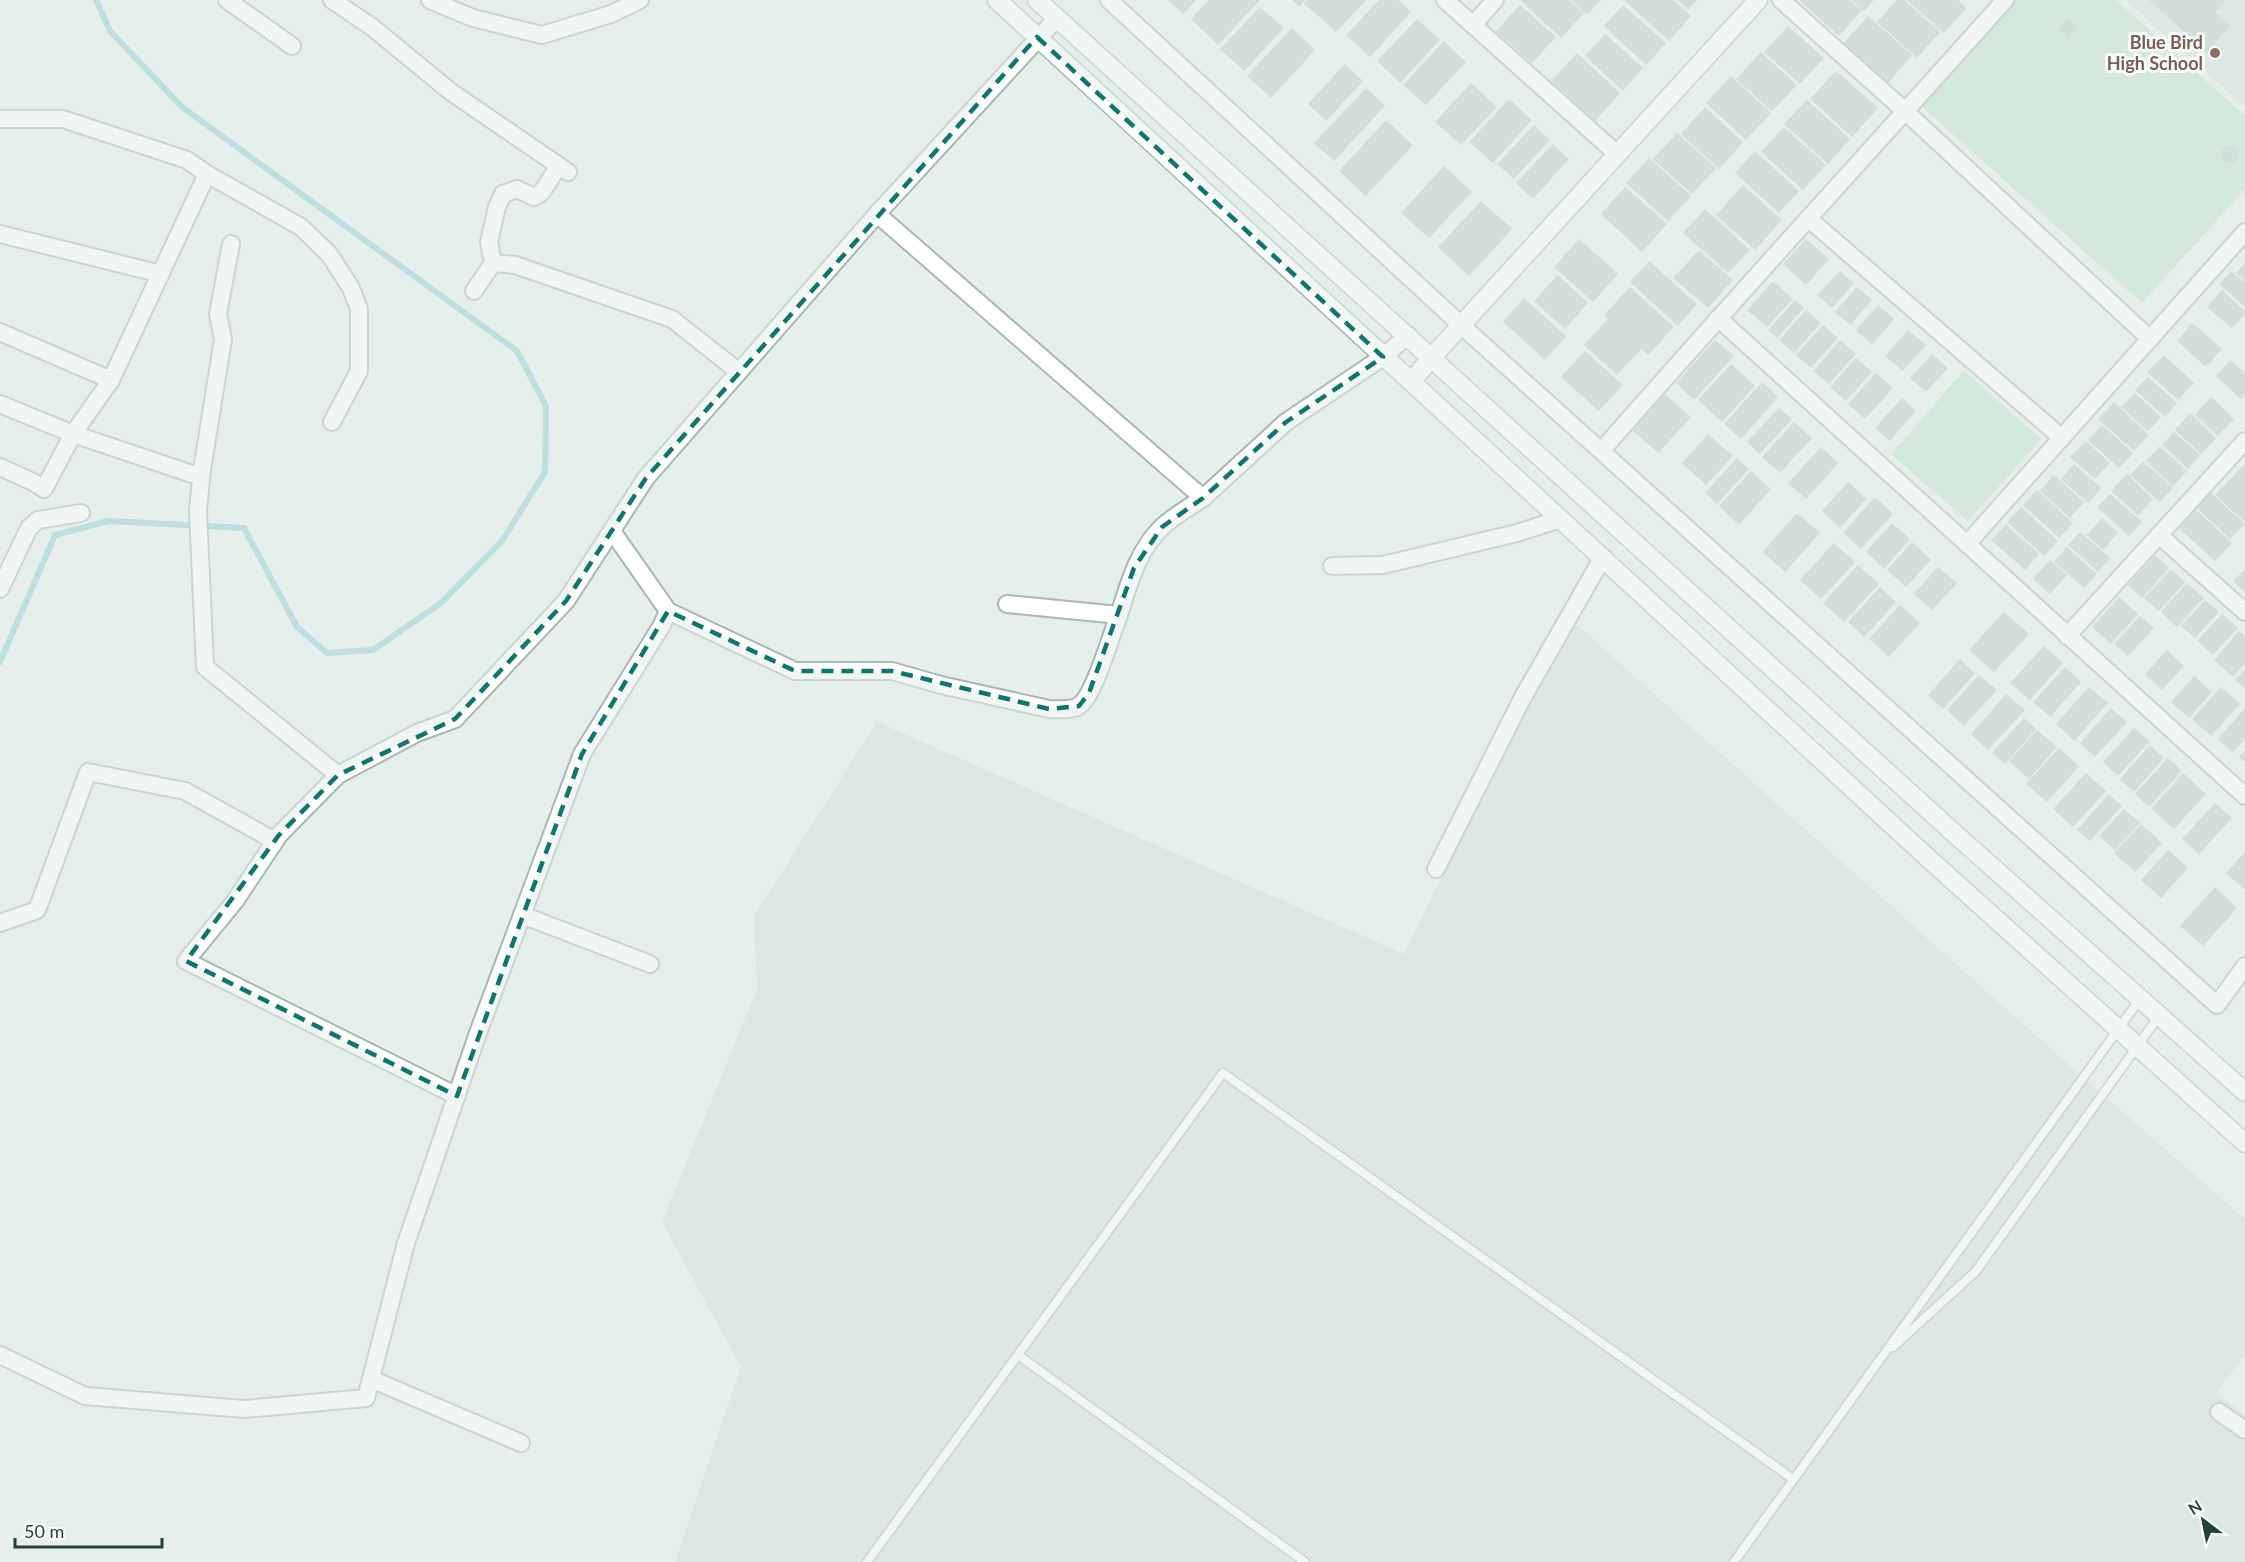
<svg xmlns="http://www.w3.org/2000/svg" width="2245" height="1562" viewBox="0 0 2245 1562" font-family="Lato,sans-serif">
	<rect width="100%" height="100%" fill="#e6efeb"/>
	<g fill="#d4dfda">
		<path d="M 2126,0 L 2245,0 L 2245,107 Z"/>
		<path d="M 1568,617 L 2062,1059 L 2245,1219 L 2245,1354 L 2216,1394 L 2245,1414 L 2245,1562 L 675,1562 L 741,1367 L 662,1222 L 757,989 L 754,916 L 877,722 L 1404,954 Z"/>
	</g>
	<g fill="#bfe0c8">
		<path d="M 2011,0 L 2116,0 L 2245,116 L 2245,189 L 2142,303 L 1918,103 Z"/>
		<path d="M 1964,371 L 2041,439 L 1968,521 L 1891,454 Z"/>
	</g>
	<g fill="none" stroke-linecap="round" stroke-linejoin="round">
		<path stroke="#8ec9d4" stroke-width="6" d="M 0,662 L 55,535 L 108,521 L 244,528 L 297,627 L 327,653 L 373,650 L 441,603 L 502,541 L 545,472 L 546,406 L 517,351 L 182,107 L 110,31 L 96,0"/>
	</g>
	<g fill="#bbcac4">
		<path d="M 1168,0 L 1196,0 L 1183,14 Z"/>
		<path d="M 1209,0 L 1260,0 L 1218,45 L 1191,19 Z"/>
		<path d="M 1292,0 L 1305,0 L 1299,7 Z"/>
		<path d="M 1307,0 L 1366,0 L 1336,32 L 1304,3 Z"/>
		<path d="M 1379,0 L 1398,0 L 1411,12 L 1370,57 L 1346,35 Z"/>
		<path d="M 1520,0 L 1569,0 L 1584,13 L 1561,38 Z"/>
		<path d="M 1571,0 L 1601,0 L 1587,15 Z"/>
		<path d="M 1624,0 L 1674,0 L 1691,16 L 1669,41 Z"/>
		<path d="M 1677,0 L 1697,0 L 1688,10 Z"/>
		<path d="M 1799,0 L 1850,0 L 1862,10 L 1839,36 Z"/>
		<path d="M 1852,0 L 1874,0 L 1864,11 Z"/>
		<path d="M 1897,0 L 1904,0 L 1940,32 L 1917,58 L 1877,22 Z"/>
		<path d="M 1907,0 L 1958,0 L 1966,8 L 1944,33 Z"/>
		<path d="M 2149,0 L 2226,0 L 2215,12 L 2230,26 L 2206,52 Z"/>
		<path d="M 1520,5 L 1556,37 L 1532,63 L 1496,31 Z"/>
		<path d="M 1623,5 L 1666,43 L 1646,65 L 1604,26 Z"/>
		<path d="M 1260,7 L 1284,28 L 1244,71 L 1220,49 Z"/>
		<path d="M 1868,16 L 1912,55 L 1887,84 L 1843,44 Z"/>
		<path d="M 2067,18 L 2078,28 L 2069,39 L 2058,30 Z"/>
		<path d="M 1417,19 L 1440,40 L 1400,83 L 1377,61 Z"/>
		<path d="M 1788,26 L 1824,58 L 1800,84 L 1764,52 Z"/>
		<path d="M 1292,28 L 1315,50 L 1271,98 L 1247,76 Z"/>
		<path d="M 1605,34 L 1643,68 L 1623,91 L 1585,56 Z"/>
		<path d="M 1444,41 L 1466,62 L 1426,105 L 1403,85 Z"/>
		<path d="M 1761,52 L 1797,85 L 1772,111 L 1736,79 Z"/>
		<path d="M 1577,53 L 1620,93 L 1595,121 L 1551,81 Z"/>
		<path d="M 1345,64 L 1363,81 L 1326,121 L 1308,104 Z"/>
		<path d="M 1836,71 L 1878,108 L 1852,137 L 1810,99 Z"/>
		<path d="M 1731,76 L 1771,113 L 1746,140 L 1706,103 Z"/>
		<path d="M 1471,83 L 1497,107 L 1461,145 L 1435,122 Z"/>
		<path d="M 1366,88 L 1385,106 L 1334,161 L 1314,143 Z"/>
		<path d="M 1509,99 L 1532,120 L 1493,163 L 1469,142 Z"/>
		<path d="M 1807,100 L 1850,139 L 1828,164 L 1784,124 Z"/>
		<path d="M 1705,107 L 1743,142 L 1719,169 L 1681,134 Z"/>
		<path d="M 1386,120 L 1413,145 L 1366,196 L 1339,171 Z"/>
		<path d="M 1534,125 L 1550,140 L 1514,179 L 1497,164 Z"/>
		<path d="M 1784,127 L 1826,165 L 1803,190 L 1761,152 Z"/>
		<path d="M 1677,133 L 1716,168 L 1692,194 L 1653,159 Z"/>
		<path d="M 1553,144 L 1569,159 L 1533,199 L 1516,183 Z"/>
		<circle cx="2230" cy="154" r="9"/>
		<path d="M 1755,151 L 1799,191 L 1779,213 L 1735,173 Z"/>
		<path d="M 1649,158 L 1691,196 L 1668,221 L 1626,183 Z"/>
		<path d="M 1444,166 L 1472,192 L 1429,238 L 1401,213 Z"/>
		<path d="M 1743,185 L 1782,220 L 1755,250 L 1716,215 Z"/>
		<path d="M 1625,187 L 1667,224 L 1642,252 L 1601,214 Z"/>
		<path d="M 1481,201 L 1512,229 L 1469,276 L 1438,247 Z"/>
		<path d="M 1705,209 L 1750,250 L 1728,273 L 1683,233 Z"/>
		<path d="M 1579,239 L 1618,274 L 1593,302 L 1554,267 Z"/>
		<path d="M 1806,239 L 1829,259 L 1806,285 L 1783,264 Z"/>
		<path d="M 1699,250 L 1733,280 L 1708,308 L 1673,278 Z"/>
		<path d="M 1649,261 L 1697,304 L 1678,326 L 1630,282 Z"/>
		<path d="M 2245,263 L 2245,281 L 2236,273 Z"/>
		<path d="M 1840,271 L 1854,283 L 1832,308 L 1817,295 Z"/>
		<path d="M 2231,271 L 2245,283 L 2245,307 L 2219,284 Z"/>
		<path d="M 1558,275 L 1588,303 L 1565,329 L 1534,301 Z"/>
		<path d="M 1773,281 L 1793,299 L 1767,327 L 1747,310 Z"/>
		<path d="M 1630,287 L 1674,327 L 1648,355 L 1641,349 L 1617,375 L 1584,345 L 1608,319 L 1604,315 Z"/>
		<path d="M 1857,287 L 1872,300 L 1850,325 L 1835,312 Z"/>
		<path d="M 2222,290 L 2245,311 L 2245,314 L 2232,328 L 2207,307 Z"/>
		<path d="M 1524,298 L 1566,336 L 1545,360 L 1503,322 Z"/>
		<path d="M 1795,300 L 1804,308 L 1777,338 L 1768,330 Z"/>
		<path d="M 1878,305 L 1894,319 L 1872,345 L 1856,330 Z"/>
		<path d="M 1806,310 L 1821,323 L 1794,353 L 1779,340 Z"/>
		<path d="M 2192,323 L 2222,349 L 2206,367 L 2177,341 Z"/>
		<path d="M 1823,325 L 1838,338 L 1811,368 L 1796,355 Z"/>
		<path d="M 1908,330 L 1926,345 L 1903,371 L 1885,356 Z"/>
		<path d="M 1715,340 L 1734,356 L 1694,400 L 1676,383 Z"/>
		<path d="M 1840,340 L 1856,354 L 1829,384 L 1813,371 Z"/>
		<path d="M 1585,351 L 1623,385 L 1599,411 L 1561,377 Z"/>
		<path d="M 1932,354 L 1948,368 L 1926,392 L 1910,378 Z"/>
		<path d="M 2164,355 L 2194,383 L 2178,400 L 2147,372 Z"/>
		<path d="M 1856,358 L 1872,372 L 1846,401 L 1830,387 Z"/>
		<path d="M 2230,360 L 2245,373 L 2245,395 L 2241,399 L 2216,376 Z"/>
		<path d="M 1731,364 L 1755,386 L 1722,422 L 1698,400 Z"/>
		<path d="M 1876,373 L 1893,388 L 1865,419 L 1848,404 Z"/>
		<path d="M 2148,377 L 2177,403 L 2165,417 L 2135,390 Z"/>
		<path d="M 1762,382 L 1778,397 L 1741,439 L 1724,424 Z"/>
		<path d="M 2135,393 L 2161,417 L 2148,431 L 2121,407 Z"/>
		<path d="M 1665,394 L 1691,417 L 1658,453 L 1632,430 Z"/>
		<path d="M 2211,397 L 2234,419 L 2218,436 L 2195,415 Z"/>
		<path d="M 1902,398 L 1916,411 L 1890,441 L 1875,428 Z"/>
		<path d="M 2114,402 L 2149,435 L 2134,451 L 2098,419 Z"/>
		<path d="M 1779,408 L 1792,419 L 1760,454 L 1747,442 Z"/>
		<path d="M 2190,413 L 2216,438 L 2201,454 L 2175,430 Z"/>
		<path d="M 1794,422 L 1812,438 L 1780,473 L 1762,457 Z"/>
		<path d="M 2102,425 L 2133,453 L 2119,468 L 2088,440 Z"/>
		<path d="M 2174,432 L 2200,455 L 2188,469 L 2162,445 Z"/>
		<path d="M 1708,434 L 1733,456 L 1706,485 L 1682,463 Z"/>
		<path d="M 2086,441 L 2110,463 L 2095,479 L 2070,457 Z"/>
		<path d="M 2160,446 L 2187,471 L 2173,486 L 2146,461 Z"/>
		<path d="M 1821,447 L 1838,463 L 1806,499 L 1788,483 Z"/>
		<path d="M 1737,458 L 1749,469 L 1717,504 L 1705,493 Z"/>
		<path d="M 2143,461 L 2173,488 L 2160,502 L 2130,475 Z"/>
		<path d="M 2074,464 L 2101,488 L 2088,503 L 2061,479 Z"/>
		<path d="M 2245,464 L 2245,522 L 2215,495 Z"/>
		<path d="M 1751,471 L 1771,489 L 1739,525 L 1719,506 Z"/>
		<path d="M 2127,474 L 2153,499 L 2138,516 L 2111,491 Z"/>
		<path d="M 2054,475 L 2084,502 L 2070,518 L 2040,491 Z"/>
		<path d="M 1848,482 L 1866,499 L 1840,528 L 1822,511 Z"/>
		<path d="M 2037,490 L 2073,523 L 2059,538 L 2023,505 Z"/>
		<path d="M 2211,493 L 2245,524 L 2230,539 L 2197,508 Z"/>
		<path d="M 2110,494 L 2142,522 L 2129,536 L 2097,507 Z"/>
		<path d="M 1875,497 L 1893,514 L 1861,549 L 1843,533 Z"/>
		<path d="M 2021,507 L 2058,541 L 2044,556 L 2007,522 Z"/>
		<path d="M 2195,509 L 2232,543 L 2215,561 L 2178,527 Z"/>
		<path d="M 1797,513 L 1820,533 L 1785,572 L 1763,552 Z"/>
		<path d="M 2102,518 L 2118,533 L 2103,550 L 2087,535 Z"/>
		<path d="M 1892,523 L 1910,539 L 1884,569 L 1866,552 Z"/>
		<path d="M 2006,524 L 2039,554 L 2025,570 L 1991,540 Z"/>
		<path d="M 2080,532 L 2110,558 L 2098,572 L 2068,545 Z"/>
		<path d="M 1912,542 L 1931,560 L 1906,587 L 1887,570 Z"/>
		<path d="M 1834,543 L 1855,562 L 1821,599 L 1800,580 Z"/>
		<path d="M 2067,547 L 2097,574 L 2084,588 L 2054,562 Z"/>
		<path d="M 2155,555 L 2169,568 L 2142,598 L 2128,585 Z"/>
		<path d="M 2050,560 L 2067,575 L 2050,594 L 2033,579 Z"/>
		<path d="M 1858,565 L 1879,584 L 1844,622 L 1823,603 Z"/>
		<path d="M 1938,567 L 1957,583 L 1932,610 L 1914,594 Z"/>
		<path d="M 2171,569 L 2185,582 L 2159,611 L 2144,598 Z"/>
		<path d="M 2245,569 L 2245,592 L 2233,581 Z"/>
		<path d="M 2187,583 L 2204,598 L 2177,627 L 2161,612 Z"/>
		<path d="M 1880,587 L 1896,602 L 1864,637 L 1848,622 Z"/>
		<path d="M 2119,597 L 2138,614 L 2111,644 L 2092,627 Z"/>
		<path d="M 2205,600 L 2219,612 L 2195,638 L 2181,626 Z"/>
		<path d="M 1900,605 L 1920,623 L 1889,657 L 1869,639 Z"/>
		<path d="M 2004,612 L 2029,634 L 1994,672 L 1969,650 Z"/>
		<path d="M 2222,614 L 2238,628 L 2213,655 L 2197,641 Z"/>
		<path d="M 2140,616 L 2154,628 L 2128,656 L 2114,644 Z"/>
		<path d="M 2239,631 L 2245,636 L 2245,664 L 2233,677 L 2214,660 Z"/>
		<path d="M 2044,646 L 2063,663 L 2030,700 L 2010,683 Z"/>
		<path d="M 2167,650 L 2184,666 L 2162,690 L 2145,674 Z"/>
		<path d="M 1960,659 L 1975,674 L 1943,709 L 1928,695 Z"/>
		<path d="M 2065,667 L 2081,682 L 2050,717 L 2033,702 Z"/>
		<path d="M 2245,669 L 2245,688 L 2235,680 Z"/>
		<path d="M 1979,675 L 1997,690 L 1964,726 L 1947,710 Z"/>
		<path d="M 2194,676 L 2212,692 L 2189,718 L 2171,702 Z"/>
		<path d="M 2089,687 L 2108,703 L 2074,741 L 2056,724 Z"/>
		<path d="M 2221,687 L 2240,704 L 2211,736 L 2192,719 Z"/>
		<path d="M 2006,694 L 2025,710 L 1988,750 L 1971,734 Z"/>
		<path d="M 2111,708 L 2127,722 L 2095,757 L 2080,743 Z"/>
		<path d="M 2245,708 L 2245,739 L 2233,753 L 2218,739 Z"/>
		<path d="M 2024,718 L 2036,729 L 2005,764 L 1992,753 Z"/>
		<path d="M 2134,728 L 2150,741 L 2118,776 L 2103,762 Z"/>
		<path d="M 2037,730 L 2057,747 L 2029,779 L 2009,761 Z"/>
		<path d="M 2150,745 L 2164,758 L 2134,792 L 2120,779 Z"/>
		<path d="M 2059,748 L 2079,766 L 2047,802 L 2026,784 Z"/>
		<path d="M 2245,750 L 2245,762 L 2239,757 Z"/>
		<path d="M 2168,758 L 2182,771 L 2149,807 L 2135,794 Z"/>
		<path d="M 2086,773 L 2106,791 L 2073,827 L 2053,809 Z"/>
		<path d="M 2183,773 L 2206,794 L 2174,829 L 2151,809 Z"/>
		<path d="M 2109,794 L 2122,806 L 2090,841 L 2077,830 Z"/>
		<path d="M 2215,803 L 2232,818 L 2199,854 L 2182,839 Z"/>
		<path d="M 2124,809 L 2140,823 L 2115,850 L 2099,836 Z"/>
		<path d="M 2141,824 L 2162,843 L 2135,872 L 2114,853 Z"/>
		<path d="M 2168,850 L 2188,868 L 2161,898 L 2141,880 Z"/>
		<path d="M 2245,852 L 2245,890 L 2226,873 Z"/>
		<path d="M 2215,887 L 2237,908 L 2203,946 L 2180,926 Z"/>
	</g>
	<g fill="none" stroke-linecap="round" stroke-linejoin="round">
		<defs>
			<g id="lane">
				<path d="M 1893,1347 L 1976,1271 L 2159,1016"/>
				<path d="M 1018,1355 L 1305,1562"/>
				<path d="M 867,1562 L 1223,1073 L 1793,1479"/>
				<path d="M 1734,1562 L 2140,999"/>
			</g>
			<g id="street">
				<path d="M 227,0 L 292,46"/>
				<path d="M 332,0 L 372,27 L 451,92 L 568,172"/>
				<path d="M 430,0 L 473,18 L 542,35 L 611,14 L 640,0"/>
				<path d="M 1109,0 L 1461,325 L 2217,1005 L 2245,966"/>
				<path d="M 1445,0 L 1617,154"/>
				<path d="M 1781,0 L 1906,112 L 2150,339"/>
				<path d="M 1473,25 L 1495,0"/>
				<path d="M 0,119 L 63,119 L 187,160 L 207,174 L 301,227 L 329,254 L 351,288 L 359,309 L 359,371 L 332,422"/>
				<path d="M 877,214 L 1203,498 L 1286,422 L 1383,357 L 1408,335"/>
				<path d="M 1809,219 L 2062,438"/>
				<path d="M 0,234 L 161,274"/>
				<path d="M 231,244 L 218,314 L 223,339 L 202,470 L 198,510 L 205,667 L 338,775"/>
				<path d="M 493,263 L 489,242 L 497,207 L 503,194 L 517,189 L 534,197 L 541,193 L 559,166"/>
				<path d="M 474,291 L 493,263 L 515,265 L 672,319 L 739,372"/>
				<path d="M 1718,318 L 2245,796"/>
				<path d="M 0,332 L 111,380 L 73,434 L 44,489 L 33,482 L 0,467"/>
				<path d="M 111,380 L 207,174"/>
				<path d="M 0,404 L 73,434 L 201,477"/>
				<path d="M 1602,450 C 1735,298 1871,150 2005,0"/>
				<path d="M 2159,535 L 2245,612"/>
				<path d="M 1967,544 L 2245,232"/>
				<path d="M 1332,566 L 1383,565 L 1517,533 L 1561,519"/>
				<path d="M 0,589 L 29,528 L 38,520 L 81,513"/>
				<path d="M 1007,604 L 1119,615 C 1129,584 1137,552 1161,528 C 1173,516 1190,507 1203,498"/>
				<path d="M 668,611 L 795,671 L 892,671 L 941,685 L 1049,709 C 1058,709 1072,711 1080,705 C 1095,693 1111,635 1119,615"/>
				<path d="M 2067,636 L 2245,441"/>
				<path d="M 1436,869 L 1523,697 L 1603,557"/>
				<path d="M 522,915 L 650,964"/>
				<path d="M 0,923 L 37,910 L 88,772 L 185,791 L 275,841"/>
				<path d="M 457,1096 L 186,961 L 235,901 L 279,835 L 338,775 L 417,733 L 455,719 L 566,601 L 646,478 L 877,214 L 1057,18"/>
				<path d="M 0,1355 L 85,1396 L 244,1409 L 366,1398 L 406,1243 L 478,1033 L 582,754 L 662,625 L 668,611 L 612,531"/>
				<path d="M 371,1379 L 521,1443"/>
				<path d="M 2219,1412 L 2245,1430"/>
			</g>
			<g id="secondary">
				<path d="M 997,0 L 1929,859 L 2245,1143"/>
				<path d="M 1037,0 L 1955,834 L 2245,1092"/>
				<path d="M 1412,381 L 1432,357 L 1758,0"/>
			</g>
		</defs>
		<use href="#lane" stroke="#a8b8b2" stroke-width="11"/>
		<use href="#street" stroke="#a8b8b2" stroke-width="20"/>
		<use href="#secondary" stroke="#a4bbb3" stroke-width="21"/>
		<use href="#lane" stroke="#fff" stroke-width="8"/>
		<use href="#street" stroke="#fff" stroke-width="16"/>
		<use href="#secondary" stroke="#fff" stroke-width="18"/>
	</g>
	<path d="M0 0H2245V1562H0ZM 1037,37 L 1383,357 L 1286,422 L 1203,498 L 1162,527 L 1134,568 L 1089,693 L 1079,706 L 1049,709 L 892,671 L 795,671 L 668,611 L 582,754 L 457,1096 L 186,961 L 279,835 L 338,775 L 455,719 L 566,601 L 646,478 Z" fill="#e6efeb" fill-opacity=".55" fill-rule="evenodd"/>
	<path fill="none" stroke="#0f766e" stroke-width="4.5" stroke-dasharray="12 8" stroke-linejoin="round" d="M 1037,37 L 1383,357 L 1286,422 L 1203,498 L 1162,527 L 1134,568 L 1089,693 L 1079,706 L 1049,709 L 892,671 L 795,671 L 668,611 L 582,754 L 457,1096 L 186,961 L 279,835 L 338,775 L 455,719 L 566,601 L 646,478 Z"/>
	<circle fill="#8d6e63" stroke="#f7fbf9" stroke-width="2" cx="2215" cy="53" r="6"/>
	<g text-anchor="middle" stroke-width="6" stroke-linejoin="round" paint-order="stroke">
		<g font-size="18" font-weight="bold" fill="#785e54" stroke="#f7fbf9" text-anchor="end">
			<text x="2203" y="49">Blue Bird<tspan x="2203" dy="21">High School</tspan></text>
		</g>
	</g>
	<g transform="translate(2203 1520) rotate(328)" stroke="#f7fbf9" stroke-width="4.5" paint-order="stroke">
	<path d="M0-4.5L10 22L0 15L-10 22Z" fill="#24423a"/>
	<text y="-9" font-size="16" font-weight="bold" text-anchor="middle" fill="#24423a">N</text>
	</g>
	<path d="M15 1538v9h147v-9" fill="none" stroke="#24423a" stroke-width="3"/>
	<text x="24" y="1538" font-size="18" fill="#24423a" stroke="#f7fbf9" stroke-width="4.5" paint-order="stroke">50 m</text>
</svg>
